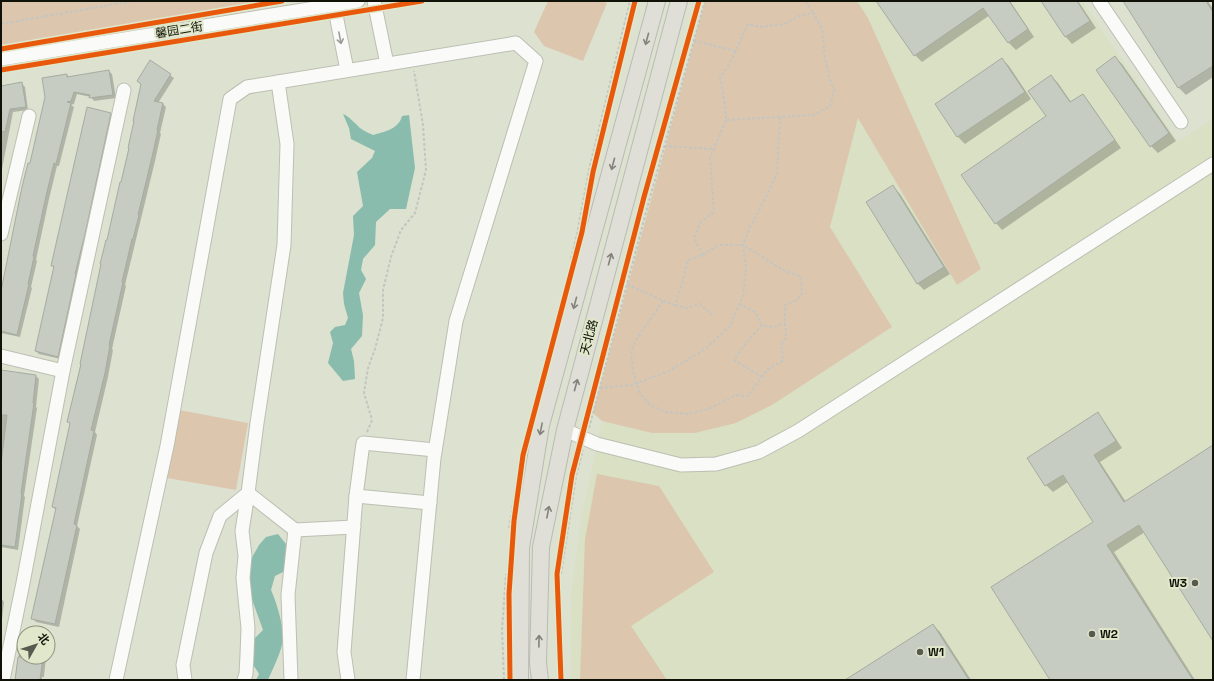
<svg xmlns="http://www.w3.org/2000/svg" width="1214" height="681" viewBox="0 0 1214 681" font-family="'Space Grotesk','Noto Sans SC',sans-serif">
	<rect width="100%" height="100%" fill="#dce1d0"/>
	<path fill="#d9e0c4" d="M 857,1 L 1082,1 L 1178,142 L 1213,119 L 1213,680 L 571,680 L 571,598 L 581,521 L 602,421 L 652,433 L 695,433 L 737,423 L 772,405 L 892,327 L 830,227 L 858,118 L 957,285 L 981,269 L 868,18 Z"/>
	<g fill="#dcc7ae">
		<path d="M 1,1 L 282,1 L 1,49 Z"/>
		<path d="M 548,1 L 600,1 L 607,3 L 583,61 L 544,46 L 534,32 Z"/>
		<path d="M 705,1 L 857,1 L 868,18 L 981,269 L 957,285 L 858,118 L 830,227 L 892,327 L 772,405 L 736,423 L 695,433 L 652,433 L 602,421 L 593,413 Z"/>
		<path d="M 179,410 L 248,423 L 236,490 L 167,478 Z"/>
		<path d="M 597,474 L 659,486 L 714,572 L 631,626 L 667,680 L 580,680 L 585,539 Z"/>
	</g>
	<g fill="#89bcad">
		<path d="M 343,114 C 350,117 350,119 356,124 C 360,129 366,132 373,135 C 384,132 399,129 402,116 L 409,115 L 415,168 L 406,209 L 390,209 L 376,222 L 375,245 L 363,259 L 361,270 L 366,279 L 359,293 L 363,315 L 362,336 L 351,349 L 354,361 L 355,379 L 343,381 L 328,363 L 333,343 L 330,332 L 335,327 L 345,325 L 348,318 L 344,304 L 343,293 L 354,235 L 353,216 L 363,206 L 357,172 L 372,158 L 375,151 L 351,139 L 349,128 Z"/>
		<path d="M 278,534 L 286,544 L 287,561 L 283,572 L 275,576 L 271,590 C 276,601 284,626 283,639 C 282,651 273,668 268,680 L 256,680 L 259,674 L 247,655 L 255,638 L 263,630 L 250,594 L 250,561 L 259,545 L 266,537 Z"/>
	</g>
	<g fill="#0003">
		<path d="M 877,1 L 1010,1 L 1034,37 L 1016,50 L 1009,43 L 990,15 L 922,62 L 915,55 Z"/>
		<path d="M 1043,1 L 1078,1 L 1096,28 L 1072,44 L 1066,37 Z"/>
		<path d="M 1124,1 L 1208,1 L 1213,9 L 1213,77 L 1186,95 L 1179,88 Z"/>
		<path d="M 1115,57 L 1122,64 L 1176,141 L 1158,153 L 1151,146 Z"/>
		<path d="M 1002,59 L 1009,66 L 1031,99 L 965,144 L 958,137 L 936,104 Z"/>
		<path d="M 150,62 L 174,78 L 158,103 L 163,104 L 166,107 L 160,133 L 161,134 L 155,161 L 125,285 L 126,286 L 112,349 L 113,350 L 108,377 L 95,432 L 97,435 L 77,526 L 80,529 L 59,627 L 36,622 L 32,618 L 56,510 L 53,507 L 71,424 L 68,422 L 135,122 L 134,121 L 141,84 L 138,81 Z"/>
		<path d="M 109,71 L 112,74 L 116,98 L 94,101 L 91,97 L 77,94 L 74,104 L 71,105 L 74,107 L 59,166 L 57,166 L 49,199 L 36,260 L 37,261 L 31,287 L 32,288 L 20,337 L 1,333 L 1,296 L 31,165 L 67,75 L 69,77 Z"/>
		<path d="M 1051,76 L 1058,83 L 1071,102 L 1082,95 L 1089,102 L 1121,148 L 1002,230 L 996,223 L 1047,116 Z"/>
		<path d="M 21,83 L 25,87 L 28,110 L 13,112 L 2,169 L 1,168 L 1,87 Z"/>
		<path d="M 110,114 L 114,117 L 61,359 L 39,354 L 36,351 L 54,268 L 52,265 Z"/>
		<path d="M 893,187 L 900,194 L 950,274 L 924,290 L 917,283 Z"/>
		<path d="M 1,371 L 36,376 L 39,379 L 36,407 L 37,408 L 24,496 L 25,497 L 18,550 L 1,547 Z"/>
		<path d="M 1097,414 L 1104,421 L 1122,448 L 1100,462 L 1126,502 L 1213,446 L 1213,639 L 1145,532 L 1114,552 L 1195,680 L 1051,680 L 1094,522 L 1068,482 L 1053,492 L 1046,485 L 1028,458 Z"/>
		<path d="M 1,598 L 4,602 L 1,628 Z"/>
		<path d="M 933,625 L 940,632 L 971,680 L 847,680 Z"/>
		<path d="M 20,647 L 24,648 L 24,657 L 46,657 L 44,677 L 42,677 L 42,680 L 15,680 Z"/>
	</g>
	<g fill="#c6ccc1" stroke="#a5aca1">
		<path d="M 876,1 L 1009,1 L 1028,29 L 1008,43 L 983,8 L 914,56 Z"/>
		<path d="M 1041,1 L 1077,1 L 1090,21 L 1065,37 Z"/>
		<path d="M 1123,1 L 1206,1 L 1213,12 L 1213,66 L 1178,88 Z"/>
		<path d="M 1115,56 L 1169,133 L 1150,147 L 1096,70 Z"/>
		<path d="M 1002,58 L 1025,92 L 957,137 L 935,104 Z"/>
		<path d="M 150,60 L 171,74 L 154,101 L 163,103 L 157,130 L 158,130 L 152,157 L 138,215 L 139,215 L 133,239 L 132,239 L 122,282 L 123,282 L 109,345 L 110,345 L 105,373 L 91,430 L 94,431 L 74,524 L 77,525 L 55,624 L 31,619 L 56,508 L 52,507 L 70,423 L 67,422 L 81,364 L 80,364 L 101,264 L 100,264 L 106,240 L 107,240 L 120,182 L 121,182 L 129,148 L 128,148 L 134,121 L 133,121 L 141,84 L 137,81 Z"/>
		<path d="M 109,70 L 113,95 L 89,98 L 90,95 L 74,92 L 71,101 L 67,102 L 71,103 L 56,164 L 54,163 L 46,196 L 33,256 L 34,257 L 28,284 L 29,284 L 17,335 L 1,331 L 1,291 L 22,187 L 28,163 L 30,163 L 45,97 L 42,78 L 67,74 L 67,77 Z"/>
		<path d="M 1051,75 L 1070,102 L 1083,94 L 1115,140 L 995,224 L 961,175 L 1046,116 L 1028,91 Z"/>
		<path d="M 22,82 L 26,107 L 10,109 L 5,132 L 1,131 L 1,86 Z"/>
		<path d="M 87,107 L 111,113 L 85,234 L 75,274 L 76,274 L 58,357 L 35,351 L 54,266 L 51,266 Z"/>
		<path d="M 893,185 L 944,267 L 917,284 L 866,202 Z"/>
		<path d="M 1,370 L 36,375 L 33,403 L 34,403 L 21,493 L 22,493 L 15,547 L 1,545 L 1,464 L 7,415 L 1,415 Z"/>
		<path d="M 1098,412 L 1116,441 L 1094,455 L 1124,502 L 1213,445 L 1213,641 L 1139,525 L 1107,545 L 1193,680 L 1050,680 L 991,587 L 1093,522 L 1063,475 L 1045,486 L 1027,458 Z"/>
		<path d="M 933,624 L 969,680 L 845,680 Z"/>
		<path d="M 18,657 L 43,657 L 40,680 L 15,680 Z"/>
	</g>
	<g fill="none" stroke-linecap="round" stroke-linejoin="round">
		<defs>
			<g id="minor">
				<path d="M 374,1 L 387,64"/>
				<path d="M 1099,1 L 1181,122"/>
				<path d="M 334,5 L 347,70"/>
				<path d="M 1,59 L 358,1"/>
				<path d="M 1,234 L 29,116"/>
				<path d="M 1,356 L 63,371"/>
				<path d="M 565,430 L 597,444 L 681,465 L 716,464 L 759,452 L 798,431 L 1213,164"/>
				<path d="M 356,496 L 430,503"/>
				<path d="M 3,680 L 23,583 L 63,371 L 124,90"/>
				<path d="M 116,680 L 167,446 L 230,99 L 247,87 L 516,43 L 536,61 L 456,321 L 434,458 L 413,680"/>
				<path d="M 185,680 L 183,665 L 206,553 L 220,516 L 248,493 L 257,423 L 284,245 L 287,144 L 278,82"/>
				<path d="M 244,680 L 246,674 L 247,655 L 248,628 L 243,578 L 245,556 L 242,531 L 248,493 L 295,530 L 354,527"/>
				<path d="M 291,680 L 288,595 L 295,530"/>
				<path d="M 348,680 L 344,652 L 356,496 L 363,443 L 435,450"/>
			</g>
			<g id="major">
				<path d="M 520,680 L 521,548 L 541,425 L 657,1"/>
				<path d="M 540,680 L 538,663 L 541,547 L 565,430 L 679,1"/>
			</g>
		</defs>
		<use href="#minor" stroke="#bcbfb2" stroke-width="15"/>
		<use href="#major" stroke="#b9bcb4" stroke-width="18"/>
		<g stroke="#c4c5c0" stroke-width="2" stroke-dasharray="3 2" stroke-linecap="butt">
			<path d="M 806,1 L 813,13"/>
			<path d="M 1,24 L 133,1"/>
			<path d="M 694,41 L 736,51"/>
			<path d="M 664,146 L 714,149"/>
			<path d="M 703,255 L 694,238 L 701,222 L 714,212 L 710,158 L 726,120"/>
			<path d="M 571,259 L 577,234 L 589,170 L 630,1"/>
			<path d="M 627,284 C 643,292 659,299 675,305 L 682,284 L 688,260 L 703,255 L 718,245 L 743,245 L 783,270 L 800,276 L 802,294 L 795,301 L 785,305 L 785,323 L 786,337 L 781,345 L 784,360 L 768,369 L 748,396 L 736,395 L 709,409 L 688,414 L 665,412 L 650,405 L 640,394 L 633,370 L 631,352 L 636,340 L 663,301"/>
			<path d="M 739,304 L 755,312 L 762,325 L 773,327 L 785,323"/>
			<path d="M 675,305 L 686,308 L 700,304 L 712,315"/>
			<path d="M 762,377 L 734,360 L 746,343 L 762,325"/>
			<path d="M 600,388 L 632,385 L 669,371 L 705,349 L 730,326 L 743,296 L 746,269 L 743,245 L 750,227 L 764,201 L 777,173 L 780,117 L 814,115 L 830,106 L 834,90 L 829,76 L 824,51 L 822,29 L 813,13 L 801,15 L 784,24 L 760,27 L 748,24 L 729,65 L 720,77 L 725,104 L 726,120 L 780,117"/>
			<path d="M 589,428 L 648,205 L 705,1"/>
			<path d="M 367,432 L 372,420 L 364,393 L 368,368 L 375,349 L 383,318 L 383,290 L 391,257 L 401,230 L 415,213 L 426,170 L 423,125 L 414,71"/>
			<path d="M 509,528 L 522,451"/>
			<path d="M 561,574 L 576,476 L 583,450"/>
			<path d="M 504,680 L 502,630 L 506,574"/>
		</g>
		<use href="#minor" stroke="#fafaf8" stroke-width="13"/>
		<use href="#major" stroke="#e0dfd7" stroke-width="16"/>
		<defs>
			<g id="cycleway">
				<path d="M 1,49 L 282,1"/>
				<path d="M 1,70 L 422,1"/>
				<path d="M 510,680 L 509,594 L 514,521 L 523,455 L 582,232 L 593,172 L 635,1"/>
				<path d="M 561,680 L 557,574 L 572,475 L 644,197 L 699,1"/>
			</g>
		</defs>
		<use href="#cycleway" stroke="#e0e7ca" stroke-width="8"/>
		<use href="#cycleway" stroke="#e8590c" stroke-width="5"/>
	</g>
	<defs><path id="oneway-shaft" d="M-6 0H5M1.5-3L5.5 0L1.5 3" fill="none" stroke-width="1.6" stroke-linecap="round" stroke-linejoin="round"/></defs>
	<use stroke="#9c9d98" href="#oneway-shaft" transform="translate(340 38) rotate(79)"/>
	<g stroke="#82837a">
		<use href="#oneway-shaft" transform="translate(647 39) rotate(105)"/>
		<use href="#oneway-shaft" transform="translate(613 164) rotate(105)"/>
		<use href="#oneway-shaft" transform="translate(610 259) rotate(-75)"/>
		<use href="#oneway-shaft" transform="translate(575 303) rotate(105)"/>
		<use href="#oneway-shaft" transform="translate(576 385) rotate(-75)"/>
		<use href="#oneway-shaft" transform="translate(541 429) rotate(101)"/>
		<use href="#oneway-shaft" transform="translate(548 512) rotate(-79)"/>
		<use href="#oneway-shaft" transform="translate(539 641) rotate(-89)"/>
	</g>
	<g fill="#575a4e" stroke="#e0e7ca" stroke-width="1.5">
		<circle cx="1195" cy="583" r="4"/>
		<circle cx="1092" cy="634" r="4"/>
		<circle cx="920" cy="652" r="4"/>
	</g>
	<g text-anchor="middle" stroke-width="4" stroke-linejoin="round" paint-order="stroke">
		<g font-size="12" fill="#101208" stroke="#e0e7ca">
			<text transform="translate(179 30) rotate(-9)" y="4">馨园二街</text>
			<text transform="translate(589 337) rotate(-75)" y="4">天北路</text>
		</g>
		<g font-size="12" font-weight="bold" fill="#101208" stroke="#e0e7ca" text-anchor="start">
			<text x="1187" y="587" text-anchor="end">W3</text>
			<text x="1100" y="638">W2</text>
			<text x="928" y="656">W1</text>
		</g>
	</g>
	<rect width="1214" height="681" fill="none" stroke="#101208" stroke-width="4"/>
	<g transform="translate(36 645) rotate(51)"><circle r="19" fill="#e0e7ca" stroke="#8d927c"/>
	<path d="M0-3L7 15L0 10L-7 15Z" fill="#575a4e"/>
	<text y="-6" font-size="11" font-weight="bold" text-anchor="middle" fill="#101208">北</text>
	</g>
</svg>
